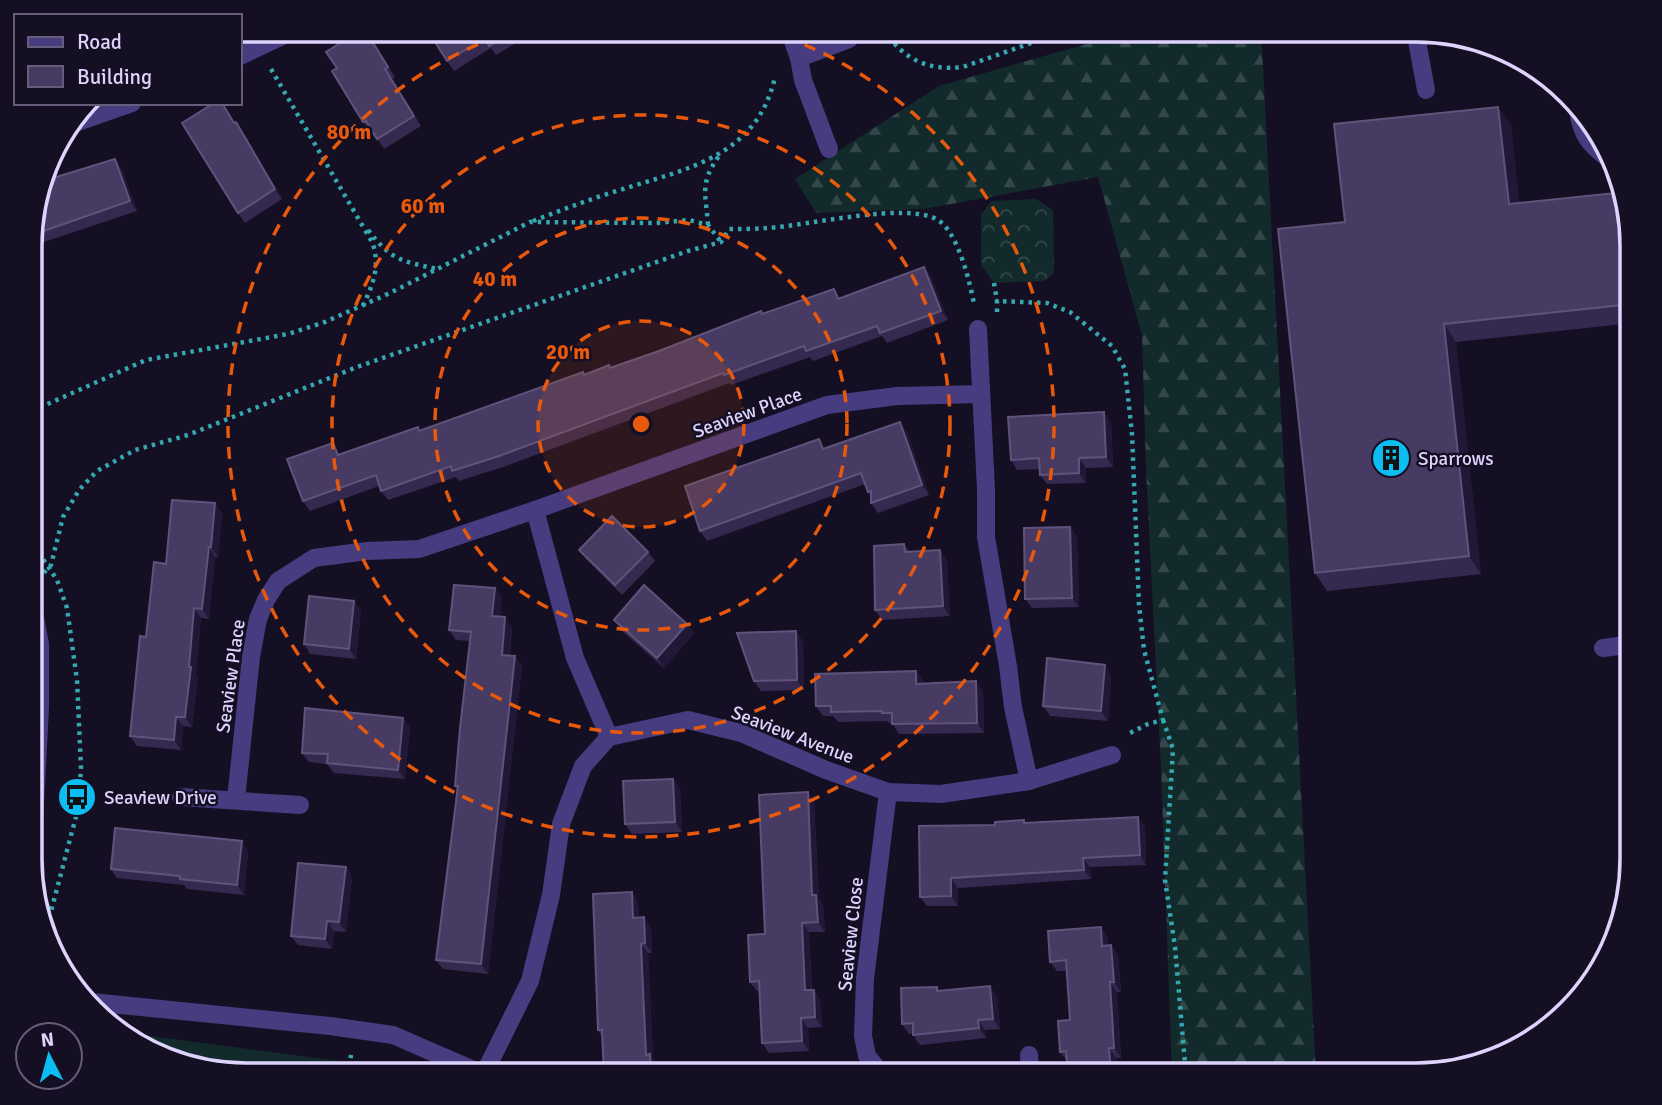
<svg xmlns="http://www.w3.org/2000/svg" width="1662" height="1105" viewBox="0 0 1662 1105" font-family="Signika,sans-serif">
	<defs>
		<pattern id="forest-firs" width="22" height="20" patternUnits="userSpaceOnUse" patternTransform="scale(1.75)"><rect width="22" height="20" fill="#122a2c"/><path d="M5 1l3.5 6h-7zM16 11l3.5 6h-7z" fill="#34484c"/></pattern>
		<pattern id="park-crowns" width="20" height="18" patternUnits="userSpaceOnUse" patternTransform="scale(1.75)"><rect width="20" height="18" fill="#122a2c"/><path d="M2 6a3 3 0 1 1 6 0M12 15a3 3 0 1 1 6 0" fill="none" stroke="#34484c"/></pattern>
	</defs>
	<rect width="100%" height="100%" fill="#150f23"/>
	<path fill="#122a2c" d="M 120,1032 L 400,1069 L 410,1075 L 246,1075 L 177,1064 L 126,1039 Z"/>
	<path fill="url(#forest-firs)" d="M 1136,30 L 1261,30 L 1316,1075 L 1172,1075 L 1161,768 L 1146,468 L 1142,335 L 1098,177 L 923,209 L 816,213 L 795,179 L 939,86 Z"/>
	<path fill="url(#park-crowns)" d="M 1036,199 L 1053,210 L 1054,273 L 1044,281 L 994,283 L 981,265 L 981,215 L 991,201 Z"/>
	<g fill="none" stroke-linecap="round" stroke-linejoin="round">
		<g stroke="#34a7af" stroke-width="4.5" stroke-dasharray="3.5 5" stroke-linecap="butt">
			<path d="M 884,30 C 903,59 927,71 963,67 L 1068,30"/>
			<path d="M 271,69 L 372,242 C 381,265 373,284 363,306"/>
			<path d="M 533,221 C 562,210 590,199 620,190 C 686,169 757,157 775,77"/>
			<path d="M 708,225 C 706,194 699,184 719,156"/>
			<path d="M 368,230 C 391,260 401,261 437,269"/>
			<path d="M 994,283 L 997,301"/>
			<path d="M 997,312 L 997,301 L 1047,303 L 1070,312 L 1112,346 L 1125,369 L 1132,434 L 1139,605 L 1144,650 L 1163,720 L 1148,724 L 1126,735"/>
			<path d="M 32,411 L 146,360 L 288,334 L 325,322 L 390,293 L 530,222 L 656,223 L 689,220 L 708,225 L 721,242"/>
			<path d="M 32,547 L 39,553 L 57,580 L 67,608 L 77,680 L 81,768 L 78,809 L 49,919 L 48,935"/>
			<path d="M 38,579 L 51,565 L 63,517 L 79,490 L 97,471 L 135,450 L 188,435 L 357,367 L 688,251 L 721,242 L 729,229 C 742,229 755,229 767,228 C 807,226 907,201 938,220 C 958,233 970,282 974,304"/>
			<path d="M 1163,720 L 1173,749 L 1165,880 L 1175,947 L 1186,1075"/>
			<path d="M 348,1075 L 351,1055"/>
		</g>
		<g stroke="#473c7f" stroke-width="18">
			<path d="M 789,30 L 799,58 L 803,80 L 829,149"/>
			<path d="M 1415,30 L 1426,90"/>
			<path d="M 240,56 L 295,30"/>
			<path d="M 799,58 L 849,39"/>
			<path d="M 1578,111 C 1582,136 1589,144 1610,160"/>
			<path d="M 72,124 L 132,103"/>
			<path d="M 978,329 L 986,490 L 986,537 L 1008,666 L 1013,707 L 1029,781"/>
			<path d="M 1631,473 L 1632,484"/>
			<path d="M 535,510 L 575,658 L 609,737"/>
			<path d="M 32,602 L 40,644 L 40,707 L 32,863"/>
			<path d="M 1603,648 L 1619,646 L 1632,640"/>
			<path d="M 181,797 L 300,805"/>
			<path d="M 236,799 L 251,657 L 258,619 L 266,600 L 278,581 L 314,558 L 367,551 L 419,549 L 535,510 L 827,405 L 897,396 L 981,394"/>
			<path d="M 91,1002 L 330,1026 L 393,1035 L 485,1075"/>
			<path d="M 1029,1055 L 1030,1075"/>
			<path d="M 484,1074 L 530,981 L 551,895 L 561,824 L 583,766 L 609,737 L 688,720 L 741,733 L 826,770 L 888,792 L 941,794 L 1029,781 L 1112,755"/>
			<path d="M 883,1075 L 867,1056 L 863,1036 L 865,979 L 888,792"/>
		</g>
	</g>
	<g fill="#362950">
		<path d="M 437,30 L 538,30 L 496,55 L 491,48 L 454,71 L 447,61 Z"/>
		<path d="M 370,38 L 395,77 L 392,79 L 421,126 L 384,149 L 372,131 L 370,132 L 363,122 L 337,68 Z"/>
		<path d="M 222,103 L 234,123 L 243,132 L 282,199 L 245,223 L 238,213 Z"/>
		<path d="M 1511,124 L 1519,203 L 1623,204 L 1629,222 L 1632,245 L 1632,323 L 1456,342 L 1481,574 L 1327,591 L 1315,573 L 1345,222 Z"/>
		<path d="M 122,169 L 137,211 L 32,246 L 34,251 L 32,252 L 32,218 Z"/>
		<path d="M 924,267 L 931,277 L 948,320 L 887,343 L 882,336 L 813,361 L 810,357 L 731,385 L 729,383 L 506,466 L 459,481 L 456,477 L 388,500 L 381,491 L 379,486 L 310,511 L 303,501 L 421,430 L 583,372 L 585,374 L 611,368 L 834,289 L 840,298 Z"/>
		<path d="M 1111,422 L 1113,467 L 1086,468 L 1086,483 L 1047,484 L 1040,475 L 1040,469 L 1017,470 L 1011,460 Z"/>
		<path d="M 907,432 L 929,495 L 878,513 L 871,503 L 871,497 L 868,492 L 865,484 L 707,541 L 700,531 L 826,448 Z"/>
		<path d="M 215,503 L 222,513 L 218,557 L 215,557 L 209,619 L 201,618 L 196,674 L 198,677 L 192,727 L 183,726 L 181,750 L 137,746 L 130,736 L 166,564 Z"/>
		<path d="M 1070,527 L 1077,537 L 1079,607 L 1032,608 L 1025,599 Z"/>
		<path d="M 904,544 L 909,551 L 947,560 L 950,616 L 882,620 L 875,610 Z"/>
		<path d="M 579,550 L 648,552 L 655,561 L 622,595 L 586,559 Z"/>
		<path d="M 495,588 L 502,598 L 500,616 L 512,627 L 510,656 L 515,656 L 522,666 L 488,974 L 443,969 L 436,960 L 457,790 L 455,786 L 470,641 L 456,640 L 449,630 Z"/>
		<path d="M 354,601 L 361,611 L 356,659 L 310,654 L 304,644 Z"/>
		<path d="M 614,620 L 687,624 L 694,633 L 664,668 L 621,630 Z"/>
		<path d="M 803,641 L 804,690 L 761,691 L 754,681 Z"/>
		<path d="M 916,671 L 923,681 L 923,683 L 983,691 L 984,733 L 899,734 L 892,723 L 889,723 L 887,721 L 838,722 L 833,716 L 823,716 L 816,706 Z"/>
		<path d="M 1111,675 L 1108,721 L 1050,716 L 1043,706 Z"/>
		<path d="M 403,718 L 410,727 L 405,779 L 334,773 L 327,764 L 309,762 L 302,753 Z"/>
		<path d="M 680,789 L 682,832 L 632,834 L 625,824 Z"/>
		<path d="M 808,792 L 814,802 L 819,898 L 823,905 L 825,932 L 809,932 L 812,990 L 814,990 L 820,1000 L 822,1027 L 808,1028 L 809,1051 L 769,1053 L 762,1043 L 760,991 L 757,991 L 750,982 Z"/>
		<path d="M 1138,817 L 1145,827 L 1146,865 L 1090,867 L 1091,879 L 958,888 L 958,906 L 927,906 L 920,897 L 995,825 L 1024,820 L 1026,823 Z"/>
		<path d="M 248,851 L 244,895 L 187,889 L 184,885 L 117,878 L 111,869 Z"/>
		<path d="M 346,867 L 352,877 L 346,932 L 334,931 L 332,949 L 298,945 L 291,936 Z"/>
		<path d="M 632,892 L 638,902 L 639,917 L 651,927 L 652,953 L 648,953 L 653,1058 L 657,1064 L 602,1037 L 598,1030 Z"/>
		<path d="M 1108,937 L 1108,945 L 1111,945 L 1118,955 L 1121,992 L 1117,992 L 1121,1058 L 1116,1058 L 1117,1075 L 1068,1075 L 1067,1061 L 1060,1052 L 1070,1020 L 1067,971 L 1057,971 L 1050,962 Z"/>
		<path d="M 937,987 L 940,991 L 997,996 L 1000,1029 L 985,1030 L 986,1038 L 920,1045 L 913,1035 L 913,1033 L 909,1034 L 902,1024 Z"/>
	</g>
	<g fill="#211736">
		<path d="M 1498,107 L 1511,124 L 1521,222 L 1509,204 Z"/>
		<path d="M 236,122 L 243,132 L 282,199 L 275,189 Z"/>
		<path d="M 115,159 L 122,169 L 137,211 L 130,201 Z"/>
		<path d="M 1615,193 L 1623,204 L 1629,222 L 1632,250 L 1621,246 Z"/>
		<path d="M 924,267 L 931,277 L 948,320 L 941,311 Z"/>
		<path d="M 1444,324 L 1456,342 L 1481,574 L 1469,556 Z"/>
		<path d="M 1104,412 L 1111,422 L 1113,467 L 1106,457 Z"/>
		<path d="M 900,422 L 907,432 L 929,495 L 922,485 Z"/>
		<path d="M 1079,458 L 1086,468 L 1086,483 L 1079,473 Z"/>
		<path d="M 215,503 L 222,513 L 218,557 L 211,547 Z"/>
		<path d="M 1070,527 L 1077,537 L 1079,607 L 1072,598 Z"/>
		<path d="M 209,547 L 215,557 L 209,619 L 202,609 Z"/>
		<path d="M 940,550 L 947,560 L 950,616 L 943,606 Z"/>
		<path d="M 495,588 L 502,598 L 499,626 L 492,616 Z"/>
		<path d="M 354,601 L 361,611 L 356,659 L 349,649 Z"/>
		<path d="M 194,608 L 201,618 L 196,674 L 198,677 L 192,727 L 185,717 Z"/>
		<path d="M 505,617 L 512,627 L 509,665 L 502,655 Z"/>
		<path d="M 687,624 L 694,633 L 664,668 L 657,658 Z"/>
		<path d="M 796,631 L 803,641 L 804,690 L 797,680 Z"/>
		<path d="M 515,656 L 522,666 L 488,974 L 481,964 Z"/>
		<path d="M 1105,665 L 1111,675 L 1108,721 L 1101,711 Z"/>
		<path d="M 916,671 L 923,681 L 923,693 L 916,684 Z"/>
		<path d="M 976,681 L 983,691 L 984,733 L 977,723 Z"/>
		<path d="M 176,717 L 183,726 L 181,750 L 174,740 Z"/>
		<path d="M 403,718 L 410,727 L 405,779 L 398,770 Z"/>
		<path d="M 673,779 L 680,789 L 682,832 L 675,822 Z"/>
		<path d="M 808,792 L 814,802 L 819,898 L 823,905 L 825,932 L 818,922 L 812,895 Z"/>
		<path d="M 1138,817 L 1145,827 L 1146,865 L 1140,855 Z"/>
		<path d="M 242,841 L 248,851 L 244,895 L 237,885 Z"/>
		<path d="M 1083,858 L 1090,867 L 1091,879 L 1084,870 Z"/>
		<path d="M 346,867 L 352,877 L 346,932 L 339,922 Z"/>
		<path d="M 951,878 L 958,888 L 958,906 L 951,896 Z"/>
		<path d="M 632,892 L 638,902 L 640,927 L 633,918 Z"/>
		<path d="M 644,917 L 651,927 L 652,953 L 645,943 Z"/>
		<path d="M 327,921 L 334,931 L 332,949 L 325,939 Z"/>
		<path d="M 802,923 L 809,932 L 812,1000 L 805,990 Z"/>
		<path d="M 1101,927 L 1108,937 L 1109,955 L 1102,946 Z"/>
		<path d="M 641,944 L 648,953 L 653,1058 L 657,1064 L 658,1075 L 651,1075 L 646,1055 Z"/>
		<path d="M 1111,945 L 1118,955 L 1121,992 L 1114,982 Z"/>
		<path d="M 1110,982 L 1117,992 L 1121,1058 L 1114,1048 Z"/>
		<path d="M 990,986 L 997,996 L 1000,1029 L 993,1019 Z"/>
		<path d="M 814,990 L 820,1000 L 822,1027 L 815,1017 Z"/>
		<path d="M 801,1018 L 808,1028 L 809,1051 L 802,1041 Z"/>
		<path d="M 978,1020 L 985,1030 L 986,1038 L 979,1028 Z"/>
		<path d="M 1109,1048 L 1116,1058 L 1117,1075 L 1111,1075 Z"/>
	</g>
	<g fill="#483b63" stroke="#5f537b" stroke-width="2">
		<path d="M 361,30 L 365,30 L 388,67 L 385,69 L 414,116 L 377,139 L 366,121 L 363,122 L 332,71 L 337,68 L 326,52 Z"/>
		<path d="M 437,30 L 516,30 L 489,46 L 485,38 L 447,61 L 430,34 Z"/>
		<path d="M 214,103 L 222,103 L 234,123 L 236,122 L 275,189 L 238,213 L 182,123 Z"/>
		<path d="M 1498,107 L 1509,204 L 1615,193 L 1621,246 L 1632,245 L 1632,304 L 1444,324 L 1469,556 L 1315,573 L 1278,229 L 1345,222 L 1334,124 Z"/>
		<path d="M 115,159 L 130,201 L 32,235 L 32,218 L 43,181 Z"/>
		<path d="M 924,267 L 941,311 L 880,333 L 877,326 L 806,351 L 804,346 L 724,375 L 723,373 L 499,456 L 452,471 L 451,466 L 381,491 L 376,475 L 303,501 L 287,459 L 333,443 L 338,455 L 418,427 L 419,431 L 583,372 L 584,375 L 609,365 L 610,368 L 659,351 L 761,311 L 762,314 L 834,289 L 838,299 Z"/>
		<path d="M 1104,412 L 1106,457 L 1079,458 L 1079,473 L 1040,475 L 1039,458 L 1011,460 L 1008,417 Z"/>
		<path d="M 900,422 L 922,485 L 871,503 L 871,491 L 868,492 L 861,473 L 700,531 L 685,486 L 819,439 L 823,449 Z"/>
		<path d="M 172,500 L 215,503 L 211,547 L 209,547 L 202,609 L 194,608 L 189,667 L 191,667 L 185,717 L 176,717 L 174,740 L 130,736 L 140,636 L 146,637 L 154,562 L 166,564 Z"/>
		<path d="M 612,516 L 648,552 L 615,585 L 579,550 Z"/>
		<path d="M 1070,527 L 1072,598 L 1025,599 L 1024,528 Z"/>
		<path d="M 904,544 L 905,552 L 940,550 L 943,606 L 875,610 L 874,546 Z"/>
		<path d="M 454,585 L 495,588 L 492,616 L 505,617 L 502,655 L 515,656 L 481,964 L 436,960 L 458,786 L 455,786 L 460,728 L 471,632 L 449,630 Z"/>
		<path d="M 644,585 L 687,624 L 657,658 L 614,620 Z"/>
		<path d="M 309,596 L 354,601 L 349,649 L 304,644 Z"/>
		<path d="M 796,631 L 797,680 L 754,681 L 737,633 Z"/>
		<path d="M 1047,658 L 1105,665 L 1101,711 L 1043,706 Z"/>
		<path d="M 916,671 L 916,684 L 976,681 L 977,723 L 892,724 L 892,713 L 882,713 L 882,711 L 831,712 L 831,706 L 816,706 L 815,674 Z"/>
		<path d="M 305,708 L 403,718 L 398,770 L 327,763 L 328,754 L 302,753 Z"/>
		<path d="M 673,779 L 675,822 L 625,824 L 623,781 Z"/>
		<path d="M 808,792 L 812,895 L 816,895 L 818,922 L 802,923 L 805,990 L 814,990 L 815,1017 L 801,1018 L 802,1041 L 762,1043 L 759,981 L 750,982 L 748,935 L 765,934 L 759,795 Z"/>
		<path d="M 1138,817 L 1140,855 L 1083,858 L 1084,870 L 951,878 L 951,896 L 920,897 L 919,826 L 995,825 L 995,822 L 1024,820 L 1024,823 Z"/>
		<path d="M 115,828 L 242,841 L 237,885 L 180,879 L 180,876 L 111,869 Z"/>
		<path d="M 298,863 L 346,867 L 339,922 L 327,921 L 325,939 L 291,936 Z"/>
		<path d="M 632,892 L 633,918 L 644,917 L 645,943 L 641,944 L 646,1055 L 650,1054 L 651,1075 L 604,1075 L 602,1030 L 598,1030 L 593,894 Z"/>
		<path d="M 1101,927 L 1102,946 L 1111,945 L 1114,982 L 1110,982 L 1114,1048 L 1109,1048 L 1111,1075 L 1068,1075 L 1066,1051 L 1060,1052 L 1058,1021 L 1070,1020 L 1066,960 L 1050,962 L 1048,931 Z"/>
		<path d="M 990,986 L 993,1019 L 978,1020 L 979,1028 L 913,1035 L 913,1023 L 902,1024 L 901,988 L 937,987 L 937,991 Z"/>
	</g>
	<circle cx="641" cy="424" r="103" fill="#e8590c" fill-opacity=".12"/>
	<g fill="none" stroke="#e8590c" stroke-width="3.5" stroke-dasharray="12 9">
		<circle cx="641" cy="424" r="103"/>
		<circle cx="641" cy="424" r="206"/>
		<circle cx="641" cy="424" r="309"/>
		<path d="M765 30A413 413 0 1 1 517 30"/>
	</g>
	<defs>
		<symbol id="building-disc" viewBox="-11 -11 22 22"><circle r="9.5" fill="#0bbdf0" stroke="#150f23"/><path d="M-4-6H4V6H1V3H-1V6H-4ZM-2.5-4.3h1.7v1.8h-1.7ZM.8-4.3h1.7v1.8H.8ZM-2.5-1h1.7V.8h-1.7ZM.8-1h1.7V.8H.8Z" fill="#111"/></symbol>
		<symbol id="bus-disc" viewBox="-11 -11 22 22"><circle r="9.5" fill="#0bbdf0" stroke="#150f23"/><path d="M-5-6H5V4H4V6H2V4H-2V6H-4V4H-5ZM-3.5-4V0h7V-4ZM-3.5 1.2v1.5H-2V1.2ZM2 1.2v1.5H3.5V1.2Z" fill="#111"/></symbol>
	</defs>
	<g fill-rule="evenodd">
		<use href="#building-disc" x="1369" y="436" width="44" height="44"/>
		<use href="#bus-disc" x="55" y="775" width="44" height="44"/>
	</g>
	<g text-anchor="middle" stroke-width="5" stroke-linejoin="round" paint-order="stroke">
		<g font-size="19" fill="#ddd3fd" stroke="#150f23">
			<text transform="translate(747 412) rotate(-20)" y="7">Seaview Place</text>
			<text transform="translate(230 676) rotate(-82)" y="7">Seaview Place</text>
			<text transform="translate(793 734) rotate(21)" y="7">Seaview Avenue</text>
			<text transform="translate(850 934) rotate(-84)" y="7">Seaview Close</text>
		</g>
		<g font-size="19" fill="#ddd3fd" stroke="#150f23" text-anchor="start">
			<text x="1418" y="465">Sparrows</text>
			<text x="104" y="804">Seaview Drive</text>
		</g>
	</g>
	<path d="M0 0H1662V1105H0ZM246 42H1416A204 204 0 0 1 1620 246V859A204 204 0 0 1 1416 1063H246A204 204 0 0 1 42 859V246A204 204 0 0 1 246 42Z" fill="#150f23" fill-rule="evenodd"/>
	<path fill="none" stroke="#ddd3fd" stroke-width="3.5" d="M246 42H1416A204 204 0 0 1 1620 246V859A204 204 0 0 1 1416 1063H246A204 204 0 0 1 42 859V246A204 204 0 0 1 246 42Z"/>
	<circle cx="641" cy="424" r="10" fill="#e8590c" stroke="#150f23" stroke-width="3.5"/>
	<g font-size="21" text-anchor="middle" font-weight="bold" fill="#e8590c" stroke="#150f23" stroke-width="5" stroke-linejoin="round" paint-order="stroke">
		<text x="349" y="139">80 m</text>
		<text x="423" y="213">60 m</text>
		<text x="495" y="286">40 m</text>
		<text x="568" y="359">20 m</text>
	</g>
	<rect x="14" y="14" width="228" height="91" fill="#150f23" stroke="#655d7a" stroke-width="2"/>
	<rect x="28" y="37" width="35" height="10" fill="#473c7f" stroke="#655d7a" stroke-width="2"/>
	<text x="77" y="49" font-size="21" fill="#ddd3fd">Road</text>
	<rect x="28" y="66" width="35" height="21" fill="#483b63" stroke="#655d7a" stroke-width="2"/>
	<text x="77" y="84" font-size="21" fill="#ddd3fd">Building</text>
	<g transform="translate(49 1056) rotate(354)"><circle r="33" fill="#150f23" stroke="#655d7a" stroke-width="2"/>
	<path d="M0-5L12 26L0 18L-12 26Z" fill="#0bbdf0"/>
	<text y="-10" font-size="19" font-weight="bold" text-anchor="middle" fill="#ddd3fd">N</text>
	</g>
</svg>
